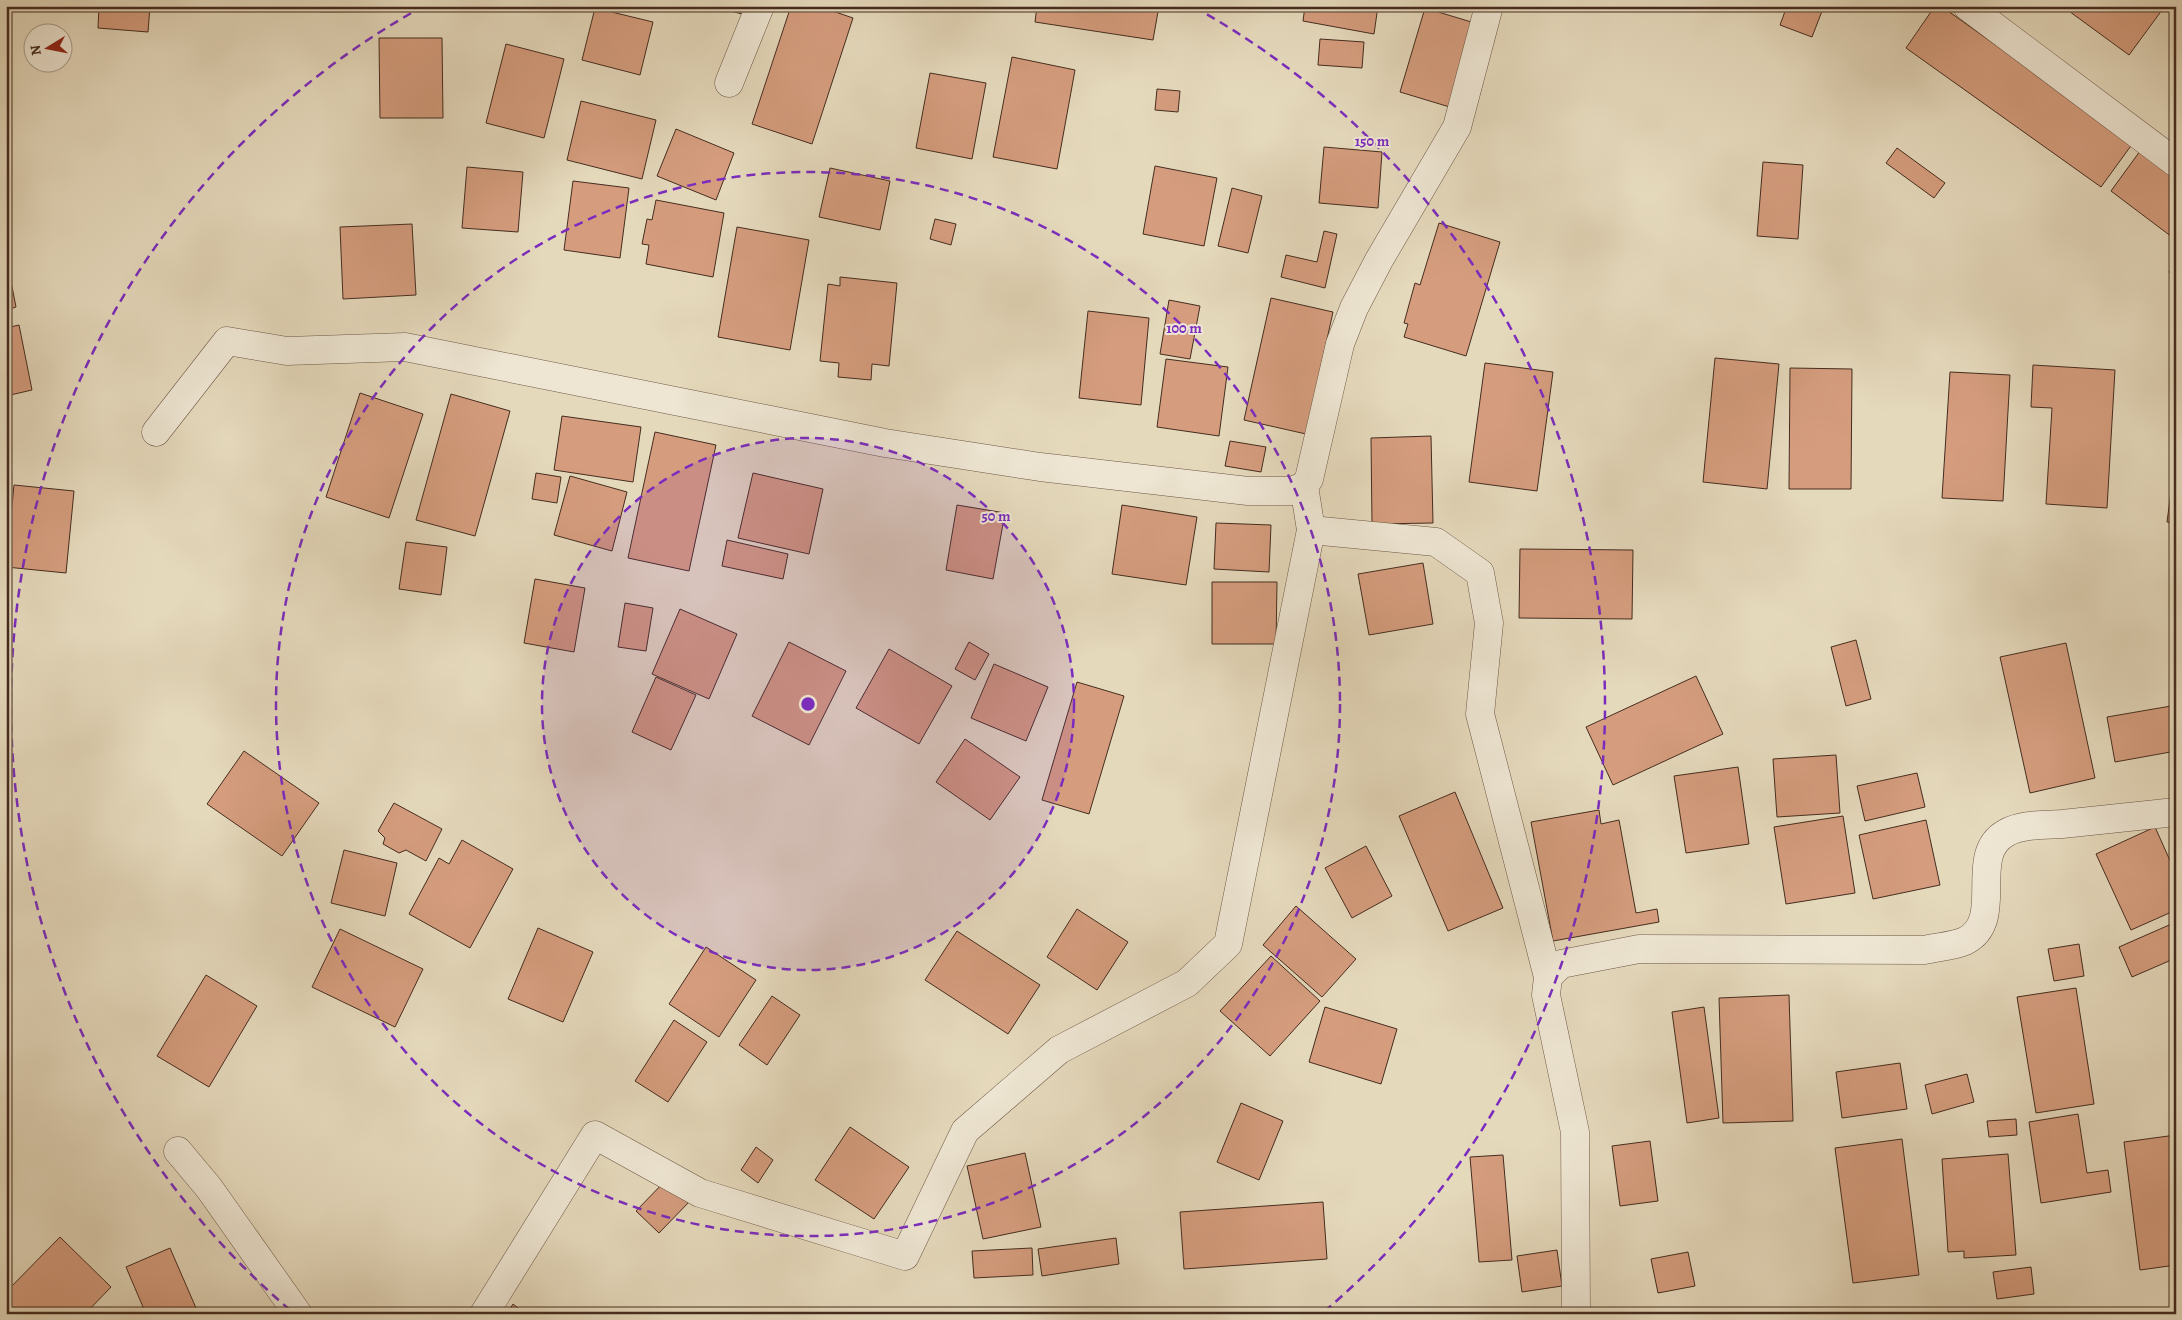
<svg xmlns="http://www.w3.org/2000/svg" width="2182" height="1320" viewBox="0 0 2182 1320" font-family="Alegreya,serif">
	<rect width="100%" height="100%" fill="#e5d9bc"/>
	<filter id="stains"><feTurbulence type="fractalNoise" baseFrequency=".004" numOctaves="4"/><feColorMatrix values="0 0 0 0 .2 0 0 0 0 .09 0 0 0 0 .02 0 0 0 .5 -.17"/></filter>
	<radialGradient id="worn" r=".72"><stop offset=".6" stop-color="#630" stop-opacity="0"/><stop offset="1" stop-color="#630" stop-opacity=".3"/></radialGradient>
	<g fill="#d59d7e" stroke="#452c1f">
		<path d="M 99,6 L 150,6 L 148,32 L 98,28 Z"/>
		<path d="M 321,6 L 439,6 L 439,11 L 321,12 Z"/>
		<path d="M 711,6 L 749,6 L 746,15 Z"/>
		<path d="M 791,6 L 818,6 L 853,18 L 812,144 L 752,124 Z"/>
		<path d="M 1037,6 L 1159,6 L 1153,40 L 1035,22 Z"/>
		<path d="M 1305,6 L 1378,6 L 1374,34 L 1303,21 Z"/>
		<path d="M 1787,6 L 1824,6 L 1812,37 L 1780,25 Z"/>
		<path d="M 1935,6 L 1941,6 L 2133,143 L 2101,187 L 1906,48 Z"/>
		<path d="M 2062,6 L 2165,6 L 2129,55 Z"/>
		<path d="M 595,8 L 653,22 L 640,75 L 582,60 Z"/>
		<path d="M 1425,8 L 1478,24 L 1453,108 L 1400,92 Z"/>
		<path d="M 379,38 L 442,38 L 443,118 L 380,118 Z"/>
		<path d="M 1320,39 L 1364,42 L 1362,68 L 1318,65 Z"/>
		<path d="M 506,44 L 564,59 L 544,138 L 486,123 Z"/>
		<path d="M 1012,57 L 1075,70 L 1057,169 L 993,157 Z"/>
		<path d="M 930,73 L 986,83 L 972,159 L 916,148 Z"/>
		<path d="M 1157,89 L 1180,91 L 1178,112 L 1155,110 Z"/>
		<path d="M 581,101 L 656,120 L 642,179 L 567,160 Z"/>
		<path d="M 676,129 L 734,153 L 716,200 L 657,176 Z"/>
		<path d="M 1324,147 L 1382,152 L 1378,208 L 1319,203 Z"/>
		<path d="M 2143,147 L 2176,171 L 2176,240 L 2111,191 Z"/>
		<path d="M 1897,148 L 1945,183 L 1934,198 L 1886,163 Z"/>
		<path d="M 1763,162 L 1803,165 L 1798,239 L 1757,236 Z"/>
		<path d="M 1155,166 L 1217,178 L 1204,246 L 1143,234 Z"/>
		<path d="M 467,167 L 523,172 L 518,232 L 462,228 Z"/>
		<path d="M 830,168 L 890,181 L 880,230 L 819,217 Z"/>
		<path d="M 573,181 L 629,188 L 620,258 L 564,250 Z"/>
		<path d="M 1232,188 L 1262,196 L 1248,253 L 1218,246 Z"/>
		<path d="M 656,200 L 724,213 L 713,277 L 646,264 L 649,245 L 642,244 L 647,219 L 652,220 Z"/>
		<path d="M 935,219 L 956,224 L 951,245 L 930,239 Z"/>
		<path d="M 1439,223 L 1500,242 L 1466,356 L 1404,337 L 1408,324 L 1404,323 L 1415,283 L 1420,285 Z"/>
		<path d="M 412,224 L 416,295 L 343,299 L 340,227 Z"/>
		<path d="M 737,227 L 809,240 L 790,350 L 718,337 Z"/>
		<path d="M 1324,231 L 1337,234 L 1325,288 L 1281,277 L 1286,255 L 1317,262 Z"/>
		<path d="M 6,256 L 16,307 L 6,310 Z"/>
		<path d="M 2176,264 L 2176,277 L 2169,272 Z"/>
		<path d="M 840,277 L 897,283 L 889,366 L 872,364 L 871,380 L 838,377 L 839,363 L 820,361 L 828,284 L 840,286 Z"/>
		<path d="M 1271,298 L 1333,312 L 1306,434 L 1244,420 Z"/>
		<path d="M 1169,300 L 1200,306 L 1190,359 L 1160,354 Z"/>
		<path d="M 1088,311 L 1149,318 L 1141,405 L 1079,398 Z"/>
		<path d="M 19,325 L 32,390 L 6,396 L 6,328 Z"/>
		<path d="M 1715,358 L 1779,364 L 1767,489 L 1703,482 Z"/>
		<path d="M 1166,359 L 1228,367 L 1219,436 L 1157,427 Z"/>
		<path d="M 1485,363 L 1553,372 L 1537,491 L 1469,482 Z"/>
		<path d="M 2033,365 L 2115,370 L 2107,508 L 2046,504 L 2052,408 L 2031,407 Z"/>
		<path d="M 1790,368 L 1852,369 L 1851,489 L 1789,489 Z"/>
		<path d="M 1950,372 L 2010,375 L 2003,501 L 1942,498 Z"/>
		<path d="M 360,393 L 423,414 L 389,518 L 326,497 Z"/>
		<path d="M 451,394 L 510,411 L 475,536 L 416,520 Z"/>
		<path d="M 562,416 L 641,427 L 633,482 L 554,470 Z"/>
		<path d="M 655,432 L 716,445 L 689,571 L 628,558 Z"/>
		<path d="M 1431,436 L 1433,523 L 1372,524 L 1371,438 Z"/>
		<path d="M 1230,441 L 1266,447 L 1261,472 L 1225,466 Z"/>
		<path d="M 2176,454 L 2176,523 L 2167,522 Z"/>
		<path d="M 536,473 L 561,477 L 557,503 L 532,499 Z"/>
		<path d="M 753,473 L 823,489 L 809,554 L 738,538 Z"/>
		<path d="M 570,476 L 627,492 L 612,551 L 554,535 Z"/>
		<path d="M 14,485 L 74,491 L 66,573 L 6,567 Z"/>
		<path d="M 957,505 L 1005,513 L 993,579 L 946,570 Z"/>
		<path d="M 1122,505 L 1197,517 L 1186,585 L 1112,574 Z"/>
		<path d="M 1216,523 L 1271,525 L 1269,572 L 1214,569 Z"/>
		<path d="M 727,540 L 788,554 L 783,579 L 722,566 Z"/>
		<path d="M 406,542 L 447,547 L 441,595 L 399,589 Z"/>
		<path d="M 1520,549 L 1633,550 L 1632,619 L 1519,618 Z"/>
		<path d="M 1423,563 L 1433,624 L 1369,635 L 1358,574 Z"/>
		<path d="M 535,579 L 585,588 L 574,652 L 524,643 Z"/>
		<path d="M 1212,582 L 1277,582 L 1276,644 L 1212,644 Z"/>
		<path d="M 625,603 L 653,608 L 646,651 L 618,647 Z"/>
		<path d="M 680,609 L 737,634 L 709,699 L 652,674 Z"/>
		<path d="M 1856,640 L 1871,699 L 1846,706 L 1831,647 Z"/>
		<path d="M 789,642 L 846,671 L 809,745 L 752,716 Z"/>
		<path d="M 969,642 L 989,654 L 975,680 L 955,669 Z"/>
		<path d="M 2066,643 L 2095,778 L 2030,793 L 2000,657 Z"/>
		<path d="M 889,649 L 952,686 L 919,744 L 856,708 Z"/>
		<path d="M 994,664 L 1048,687 L 1026,741 L 971,718 Z"/>
		<path d="M 1696,676 L 1723,734 L 1613,785 L 1586,727 Z"/>
		<path d="M 656,677 L 696,695 L 671,750 L 632,732 Z"/>
		<path d="M 1077,682 L 1124,696 L 1089,814 L 1042,800 Z"/>
		<path d="M 2171,706 L 2176,733 L 2176,751 L 2115,762 L 2107,717 Z"/>
		<path d="M 965,739 L 1020,777 L 990,820 L 936,782 Z"/>
		<path d="M 244,751 L 319,803 L 282,856 L 207,804 Z"/>
		<path d="M 1836,755 L 1840,813 L 1777,817 L 1773,759 Z"/>
		<path d="M 1738,767 L 1749,844 L 1686,853 L 1674,776 Z"/>
		<path d="M 1917,773 L 1925,807 L 1865,821 L 1857,786 Z"/>
		<path d="M 1455,792 L 1503,908 L 1448,931 L 1399,816 Z"/>
		<path d="M 394,803 L 442,829 L 426,861 L 406,850 L 399,853 L 383,844 L 385,838 L 378,831 Z"/>
		<path d="M 1599,810 L 1601,824 L 1619,820 L 1636,913 L 1657,909 L 1659,922 L 1553,941 L 1531,822 Z"/>
		<path d="M 1843,816 L 1855,893 L 1786,904 L 1774,827 Z"/>
		<path d="M 1926,820 L 1940,885 L 1873,899 L 1859,835 Z"/>
		<path d="M 2155,827 L 2176,874 L 2176,910 L 2131,930 L 2096,854 Z"/>
		<path d="M 462,840 L 513,869 L 470,948 L 409,914 L 439,858 L 449,864 Z"/>
		<path d="M 1366,846 L 1392,896 L 1352,918 L 1325,868 Z"/>
		<path d="M 344,850 L 397,863 L 385,916 L 331,903 Z"/>
		<path d="M 1296,906 L 1356,959 L 1322,997 L 1263,945 Z"/>
		<path d="M 1077,909 L 1128,942 L 1097,990 L 1047,957 Z"/>
		<path d="M 2176,922 L 2176,958 L 2132,977 L 2119,947 Z"/>
		<path d="M 538,928 L 593,952 L 563,1022 L 508,999 Z"/>
		<path d="M 340,929 L 423,969 L 395,1027 L 312,987 Z"/>
		<path d="M 957,931 L 1040,985 L 1008,1034 L 925,980 Z"/>
		<path d="M 2079,944 L 2084,976 L 2054,981 L 2048,949 Z"/>
		<path d="M 706,947 L 756,980 L 719,1037 L 669,1004 Z"/>
		<path d="M 1271,956 L 1320,1001 L 1270,1056 L 1220,1011 Z"/>
		<path d="M 206,975 L 257,1006 L 209,1087 L 157,1056 Z"/>
		<path d="M 2076,988 L 2094,1104 L 2036,1113 L 2017,997 Z"/>
		<path d="M 1789,995 L 1793,1121 L 1723,1123 L 1719,998 Z"/>
		<path d="M 772,996 L 800,1015 L 767,1065 L 739,1045 Z"/>
		<path d="M 1325,1007 L 1397,1029 L 1381,1084 L 1309,1062 Z"/>
		<path d="M 1704,1007 L 1719,1118 L 1687,1123 L 1672,1012 Z"/>
		<path d="M 674,1020 L 707,1042 L 668,1102 L 635,1081 Z"/>
		<path d="M 1900,1063 L 1907,1109 L 1842,1118 L 1836,1072 Z"/>
		<path d="M 1967,1074 L 1974,1102 L 1932,1114 L 1925,1085 Z"/>
		<path d="M 1241,1103 L 1283,1121 L 1259,1180 L 1217,1162 Z"/>
		<path d="M 2078,1114 L 2087,1173 L 2108,1170 L 2111,1192 L 2041,1203 L 2029,1122 Z"/>
		<path d="M 2016,1119 L 2017,1135 L 1989,1137 L 1987,1121 Z"/>
		<path d="M 850,1127 L 909,1167 L 874,1219 L 815,1180 Z"/>
		<path d="M 2176,1135 L 2176,1265 L 2140,1270 L 2124,1142 Z"/>
		<path d="M 1902,1139 L 1919,1275 L 1853,1283 L 1835,1148 Z"/>
		<path d="M 1650,1141 L 1658,1201 L 1620,1206 L 1612,1146 Z"/>
		<path d="M 756,1147 L 773,1160 L 758,1183 L 741,1170 Z"/>
		<path d="M 1025,1153 L 1041,1227 L 983,1239 L 967,1166 Z"/>
		<path d="M 2008,1154 L 2016,1255 L 1964,1258 L 1964,1251 L 1948,1252 L 1942,1159 Z"/>
		<path d="M 1503,1155 L 1512,1260 L 1479,1262 L 1470,1157 Z"/>
		<path d="M 667,1179 L 690,1201 L 659,1233 L 636,1211 Z"/>
		<path d="M 1323,1202 L 1327,1259 L 1184,1269 L 1180,1212 Z"/>
		<path d="M 60,1237 L 111,1287 L 85,1314 L 6,1314 L 6,1292 Z"/>
		<path d="M 1116,1238 L 1119,1264 L 1042,1276 L 1038,1249 Z"/>
		<path d="M 170,1248 L 196,1308 L 183,1314 L 146,1314 L 126,1267 Z"/>
		<path d="M 1032,1248 L 1033,1275 L 974,1278 L 972,1251 Z"/>
		<path d="M 1557,1250 L 1562,1286 L 1522,1292 L 1517,1256 Z"/>
		<path d="M 1688,1252 L 1695,1286 L 1658,1293 L 1651,1259 Z"/>
		<path d="M 2031,1267 L 2034,1294 L 1997,1299 L 1993,1272 Z"/>
		<path d="M 513,1304 L 526,1314 L 507,1314 Z"/>
	</g>
	<g fill="none" stroke-linecap="round" stroke-linejoin="round">
		<defs>
			<g id="street">
				<path d="M 1967,6 L 2176,163"/>
				<path d="M 729,83 L 760,6"/>
				<path d="M 156,432 L 227,341 L 287,351 L 405,347 L 885,443 L 1040,467 L 1248,491 L 1292,491 L 1304,486 L 1309,479 L 1340,344 L 1354,308 L 1379,260 L 1457,127 L 1489,6"/>
				<path d="M 1311,530 L 1436,542 L 1480,573 L 1489,623 L 1480,714 L 1548,977"/>
				<path d="M 178,1151 L 209,1188 L 298,1314"/>
				<path d="M 484,1314 L 595,1135 L 700,1193 L 905,1256 L 965,1131 L 1059,1050 L 1187,983 L 1228,944 L 1311,530 L 1304,486"/>
				<path d="M 1576,1314 L 1575,1132 L 1546,995 L 1548,977 L 1561,964 L 1639,949 L 1924,950 C 1937,947 1954,946 1965,941 C 2007,920 1966,855 2006,833 C 2021,824 2045,825 2062,824 C 2100,820 2138,816 2176,812"/>
			</g>
		</defs>
		<use href="#street" stroke="#6d5746" stroke-width="29"/>
		<use href="#street" stroke="#eee6d3" stroke-width="28"/>
	</g>
	<circle cx="808" cy="704" r="266" fill="#7b2cbf" fill-opacity=".12"/>
	<g fill="none" stroke="#7b2cbf" stroke-width="2.5" stroke-dasharray="9 6">
		<circle cx="808" cy="704" r="266"/>
		<circle cx="808" cy="704" r="532"/>
		<path d="M290 1310A797 797 0 0 1 422 7M1194 7A797 797 0 0 1 1326 1310"/>
	</g>
	<circle cx="808" cy="704" r="8" fill="#7b2cbf" stroke="#eee6d3" stroke-width="2.5"/>
	<g font-size="15" text-anchor="middle" font-weight="bold" fill="#7b2cbf" stroke="#eee6d3" stroke-width="4" stroke-linejoin="round" paint-order="stroke">
		<text x="1372" y="146">150 m</text>
		<text x="1184" y="333">100 m</text>
		<text x="996" y="521">50 m</text>
	</g>
	<rect width="2182" height="1320" fill="none" stroke="#e5d9bc" stroke-width="25"/>
	<rect x="8" y="8" width="2167" height="1305" fill="none" stroke="#452c1f" stroke-width="2.5"/>
	<rect x="12" y="12" width="2157" height="1295" fill="none" stroke="#452c1f"/>
	<g transform="translate(48 48) rotate(260)"><circle r="24" fill="#eee6d3" stroke="#aa9c8b"/>
	<path d="M0-4L9 19L0 12L-9 19Z" fill="#8f2418"/>
	<text y="-8" font-size="14" font-weight="bold" text-anchor="middle" fill="#452c1f">N</text>
	</g>
	<rect width="100%" height="100%" filter="url(#stains)"/>
	<rect width="100%" height="100%" fill="url(#worn)"/>
</svg>
